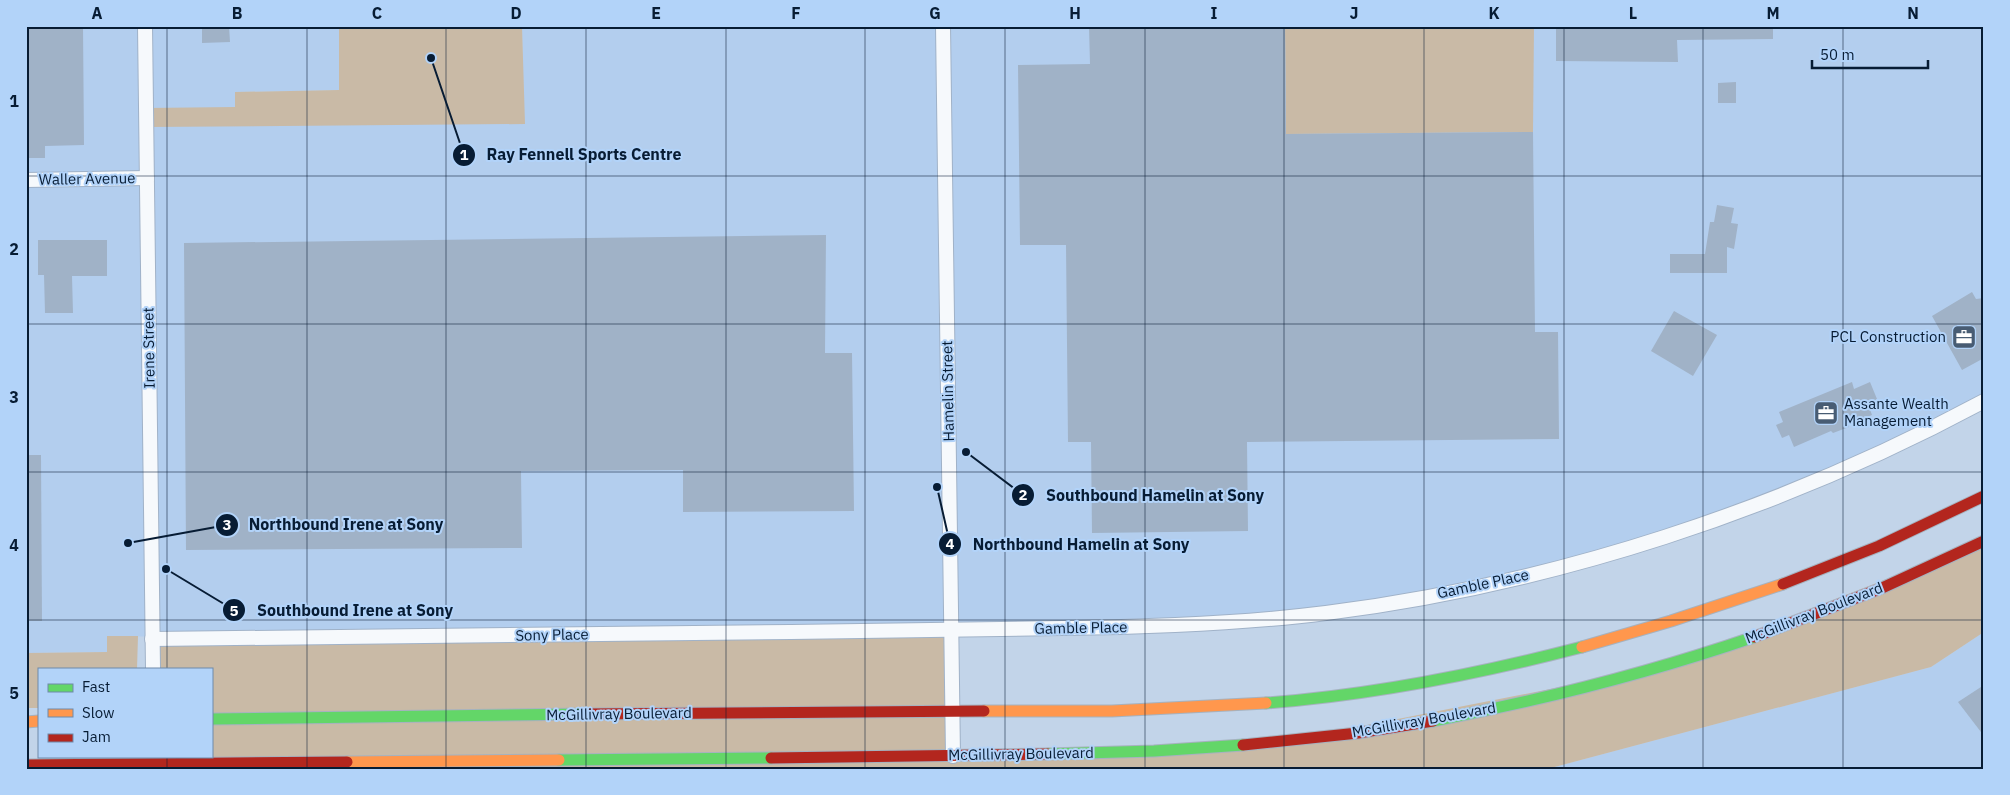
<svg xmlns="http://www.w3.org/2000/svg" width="2010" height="795" viewBox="0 0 2010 795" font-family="'IBM Plex Sans',sans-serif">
	<rect width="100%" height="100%" fill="#c2d4e9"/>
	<g fill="#b3ceee">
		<path d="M 26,26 L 339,26 L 340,90 L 236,92 L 235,107 L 524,124 L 522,26 L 1984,26 L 1984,401 L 1795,490 L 1524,576 L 1240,622 L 261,638 L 107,636 L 107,652 L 26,653 Z"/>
		<path d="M 1984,632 L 1984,769 L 1547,769 L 1931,667 Z"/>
	</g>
	<g fill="#c9baa6">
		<path d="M 339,26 L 522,26 L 525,124 L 146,127 L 146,108 L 235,107 L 235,92 L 339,90 Z"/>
		<path d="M 1285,26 L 1534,26 L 1533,132 L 1286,134 Z"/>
		<path d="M 1984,541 L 1984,632 L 1931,667 L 1547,769 L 155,769 L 211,756 L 211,669 L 153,669 L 152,639 L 951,631 L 953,755 L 1286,741 L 1662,667 Z"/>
		<path d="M 107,636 L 138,636 L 137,669 L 39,669 L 39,708 L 26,708 L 26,653 L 107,652 Z"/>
	</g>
	<g fill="#a0b2c7">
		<path d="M 26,26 L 83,26 L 84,145 L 45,146 L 45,158 L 26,158 Z"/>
		<path d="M 202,26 L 229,26 L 230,42 L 202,43 Z"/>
		<path d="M 1089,26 L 1285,26 L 1286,134 L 1533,132 L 1535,332 L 1558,332 L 1559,439 L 1247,442 L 1248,531 L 1092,533 L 1091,442 L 1068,442 L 1066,245 L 1020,245 L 1018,65 L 1090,64 Z"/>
		<path d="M 1556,26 L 1773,26 L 1773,39 L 1677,40 L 1678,62 L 1556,61 Z"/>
		<path d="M 1736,82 L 1736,103 L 1718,103 L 1718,83 Z"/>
		<path d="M 1717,205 L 1734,208 L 1731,223 L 1738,224 L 1734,249 L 1727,247 L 1727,273 L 1670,273 L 1670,254 L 1705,254 L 1710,222 L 1714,222 Z"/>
		<path d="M 826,235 L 825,353 L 852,353 L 854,511 L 683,512 L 683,470 L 521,471 L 522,548 L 186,550 L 184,243 Z"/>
		<path d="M 38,240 L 107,240 L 107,276 L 72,276 L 73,313 L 45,313 L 44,275 L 38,275 Z"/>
		<path d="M 1972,292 L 1976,299 L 1984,298 L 1984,358 L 1962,370 L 1932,316 Z"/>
		<path d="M 1674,311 L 1717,335 L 1693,376 L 1651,351 Z"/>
		<path d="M 1852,382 L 1854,389 L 1870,382 L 1877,399 L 1868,404 L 1872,415 L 1848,424 L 1849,427 L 1833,433 L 1831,431 L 1794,447 L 1789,435 L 1782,438 L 1776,425 L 1783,422 L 1779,412 Z"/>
		<path d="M 26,455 L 41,455 L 42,621 L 26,621 Z"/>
		<path d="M 1984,685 L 1984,736 L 1958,702 Z"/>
	</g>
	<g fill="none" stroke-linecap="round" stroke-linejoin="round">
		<defs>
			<g id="street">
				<path d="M 145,26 L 153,669"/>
				<path d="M 943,26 L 953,756"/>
				<path d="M 26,180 L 147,178"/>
				<path d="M 152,639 C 365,637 578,635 791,632 C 882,631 973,630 1063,628 C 1151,627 1239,624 1326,613 C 1555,584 1781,510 1984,401"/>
			</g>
			<g id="fast">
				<path d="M 1266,703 C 1373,695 1478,674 1582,647"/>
				<path d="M 211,719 L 586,714"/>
				<path d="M 1433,721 C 1542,700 1649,673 1754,637"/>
				<path d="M 1048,754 L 1154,751 L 1243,745"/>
				<path d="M 559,760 L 771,758"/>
			</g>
			<g id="slow">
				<path d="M 1582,647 L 1671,621 L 1783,584"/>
				<path d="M 984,711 L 1112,711 L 1266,703"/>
				<path d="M 26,722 L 39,721"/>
				<path d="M 347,762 L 559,760"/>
			</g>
			<g id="jam">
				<path d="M 1783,584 L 1879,546 L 1984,496"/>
				<path d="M 1754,637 L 1882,588 L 1984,541"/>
				<path d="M 586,714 L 984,711"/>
				<path d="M 1243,745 L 1358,733 L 1433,721"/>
				<path d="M 771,758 L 1048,754"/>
				<path d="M 26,765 L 347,762"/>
			</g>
		</defs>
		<use href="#street" stroke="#a0b2c8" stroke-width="16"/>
		<use href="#fast" stroke="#a6b2bf" stroke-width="13"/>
		<use href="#slow" stroke="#a6b2bf" stroke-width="13"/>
		<use href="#jam" stroke="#a6b2bf" stroke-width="13"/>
		<use href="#street" stroke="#f6f9fc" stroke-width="14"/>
		<use href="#fast" stroke="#63d668" stroke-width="11"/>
		<use href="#slow" stroke="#ff974d" stroke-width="11"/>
		<use href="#jam" stroke="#b3261e" stroke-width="11"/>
	</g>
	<path fill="none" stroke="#071c34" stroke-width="1" stroke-opacity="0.55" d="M 167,26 L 167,669M 307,26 L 307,769M 446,26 L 446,769M 586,26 L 586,769M 726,26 L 726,769M 865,26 L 865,769M 1005,26 L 1005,769M 1145,26 L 1145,769M 1284,26 L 1284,769M 1424,26 L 1424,769M 1564,26 L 1564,769M 1703,26 L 1703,769M 1843,26 L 1843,769M 26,176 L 1984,176M 26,324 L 1984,324M 26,472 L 1984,472M 26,620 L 1984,620M 167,756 L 167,769"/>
	<defs>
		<symbol id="office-square" viewBox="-11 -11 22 22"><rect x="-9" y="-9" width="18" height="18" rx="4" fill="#485c73" stroke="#b2d3f9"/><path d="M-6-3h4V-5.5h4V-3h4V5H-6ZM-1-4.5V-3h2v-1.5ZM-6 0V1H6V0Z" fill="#fff"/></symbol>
	</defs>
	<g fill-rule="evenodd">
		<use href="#office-square" x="1950" y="323" width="28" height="28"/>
		<use href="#office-square" x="1812" y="399" width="28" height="28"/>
	</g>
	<g text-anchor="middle" stroke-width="4" stroke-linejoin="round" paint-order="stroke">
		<g font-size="15" fill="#071c34" stroke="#b2d3f9">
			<text transform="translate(87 179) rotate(-1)" y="5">Waller Avenue</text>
			<text transform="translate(149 348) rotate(-91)" y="5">Irene Street</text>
			<text transform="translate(948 391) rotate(-91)" y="5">Hamelin Street</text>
			<text transform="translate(1483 584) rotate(-12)" y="5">Gamble Place</text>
			<text transform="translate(1814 613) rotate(-21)" y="5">McGillivray Boulevard</text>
			<text transform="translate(1081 628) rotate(-1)" y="5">Gamble Place</text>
			<text transform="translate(552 635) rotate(-1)" y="5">Sony Place</text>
			<text transform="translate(619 714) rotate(-1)" y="5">McGillivray Boulevard</text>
			<text transform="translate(1424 720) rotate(-10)" y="5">McGillivray Boulevard</text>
			<text transform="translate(1021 754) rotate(-1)" y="5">McGillivray Boulevard</text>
		</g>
		<g font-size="15" fill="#071c34" stroke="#b2d3f9" text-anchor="end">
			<text x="1946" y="342">PCL Construction</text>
			<text x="1844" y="409" text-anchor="start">Assante Wealth<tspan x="1844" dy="17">Management</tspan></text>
		</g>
	</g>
	<path fill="none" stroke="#071c34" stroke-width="2" d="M431 58L464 155M966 452L1023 495M128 543L227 525M937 487L950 544M166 569L234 610"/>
	<g fill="#071c34" stroke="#b2d3f9" stroke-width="2">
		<circle cx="431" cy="58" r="5"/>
		<circle cx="966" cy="452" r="5"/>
		<circle cx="128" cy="543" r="5"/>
		<circle cx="937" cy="487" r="5"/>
		<circle cx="166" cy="569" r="5"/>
		<circle cx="464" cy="155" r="12"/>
		<circle cx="1023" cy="495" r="12"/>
		<circle cx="227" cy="525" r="12"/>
		<circle cx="950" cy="544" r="12"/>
		<circle cx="234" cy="610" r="12"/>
	</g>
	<g font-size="15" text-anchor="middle" font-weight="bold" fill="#fff">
		<text x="464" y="160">1</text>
		<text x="1023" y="500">2</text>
		<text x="227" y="530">3</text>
		<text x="950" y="549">4</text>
		<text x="234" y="616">5</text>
	</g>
	<g font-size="16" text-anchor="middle" font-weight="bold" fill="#071c34" stroke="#b2d3f9" stroke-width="4" stroke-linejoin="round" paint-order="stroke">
		<text x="584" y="160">Ray Fennell Sports Centre</text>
		<text x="1155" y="501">Southbound Hamelin at Sony</text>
		<text x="346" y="530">Northbound Irene at Sony</text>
		<text x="1081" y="550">Northbound Hamelin at Sony</text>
		<text x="355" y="616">Southbound Irene at Sony</text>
	</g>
	<rect width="2010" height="795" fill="none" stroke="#b2d3f9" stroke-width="55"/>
	<rect x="38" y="668" width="175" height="90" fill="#b2d3f9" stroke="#6e8aaa"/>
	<rect x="48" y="684" width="25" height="8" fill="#63d668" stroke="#6e8aaa"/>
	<text x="82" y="692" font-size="15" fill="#071c34">Fast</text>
	<rect x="48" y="709" width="25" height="8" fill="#ff974d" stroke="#6e8aaa"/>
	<text x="82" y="718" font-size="15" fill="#071c34">Slow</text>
	<rect x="48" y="734" width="25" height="8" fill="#b3261e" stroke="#6e8aaa"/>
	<text x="82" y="742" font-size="15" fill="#071c34">Jam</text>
	<path d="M1812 60v8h116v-8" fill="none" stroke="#071c34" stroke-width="2.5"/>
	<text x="1820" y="60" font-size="15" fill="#071c34" stroke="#b2d3f9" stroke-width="4" paint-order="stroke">50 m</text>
	<rect x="28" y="28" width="1954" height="740" fill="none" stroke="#071c34" stroke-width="2"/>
	<g font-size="16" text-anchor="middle" font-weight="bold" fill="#071c34">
		<text x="97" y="19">A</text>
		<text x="237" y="19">B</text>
		<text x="377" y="19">C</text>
		<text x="516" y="19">D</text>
		<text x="656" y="19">E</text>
		<text x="796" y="19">F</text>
		<text x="935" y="19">G</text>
		<text x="1075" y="19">H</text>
		<text x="1214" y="19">I</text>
		<text x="1354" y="19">J</text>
		<text x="1494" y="19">K</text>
		<text x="1633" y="19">L</text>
		<text x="1773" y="19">M</text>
		<text x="1913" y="19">N</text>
		<text x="14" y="107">1</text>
		<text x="14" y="255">2</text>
		<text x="14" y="403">3</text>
		<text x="14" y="551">4</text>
		<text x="14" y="699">5</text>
	</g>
</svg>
